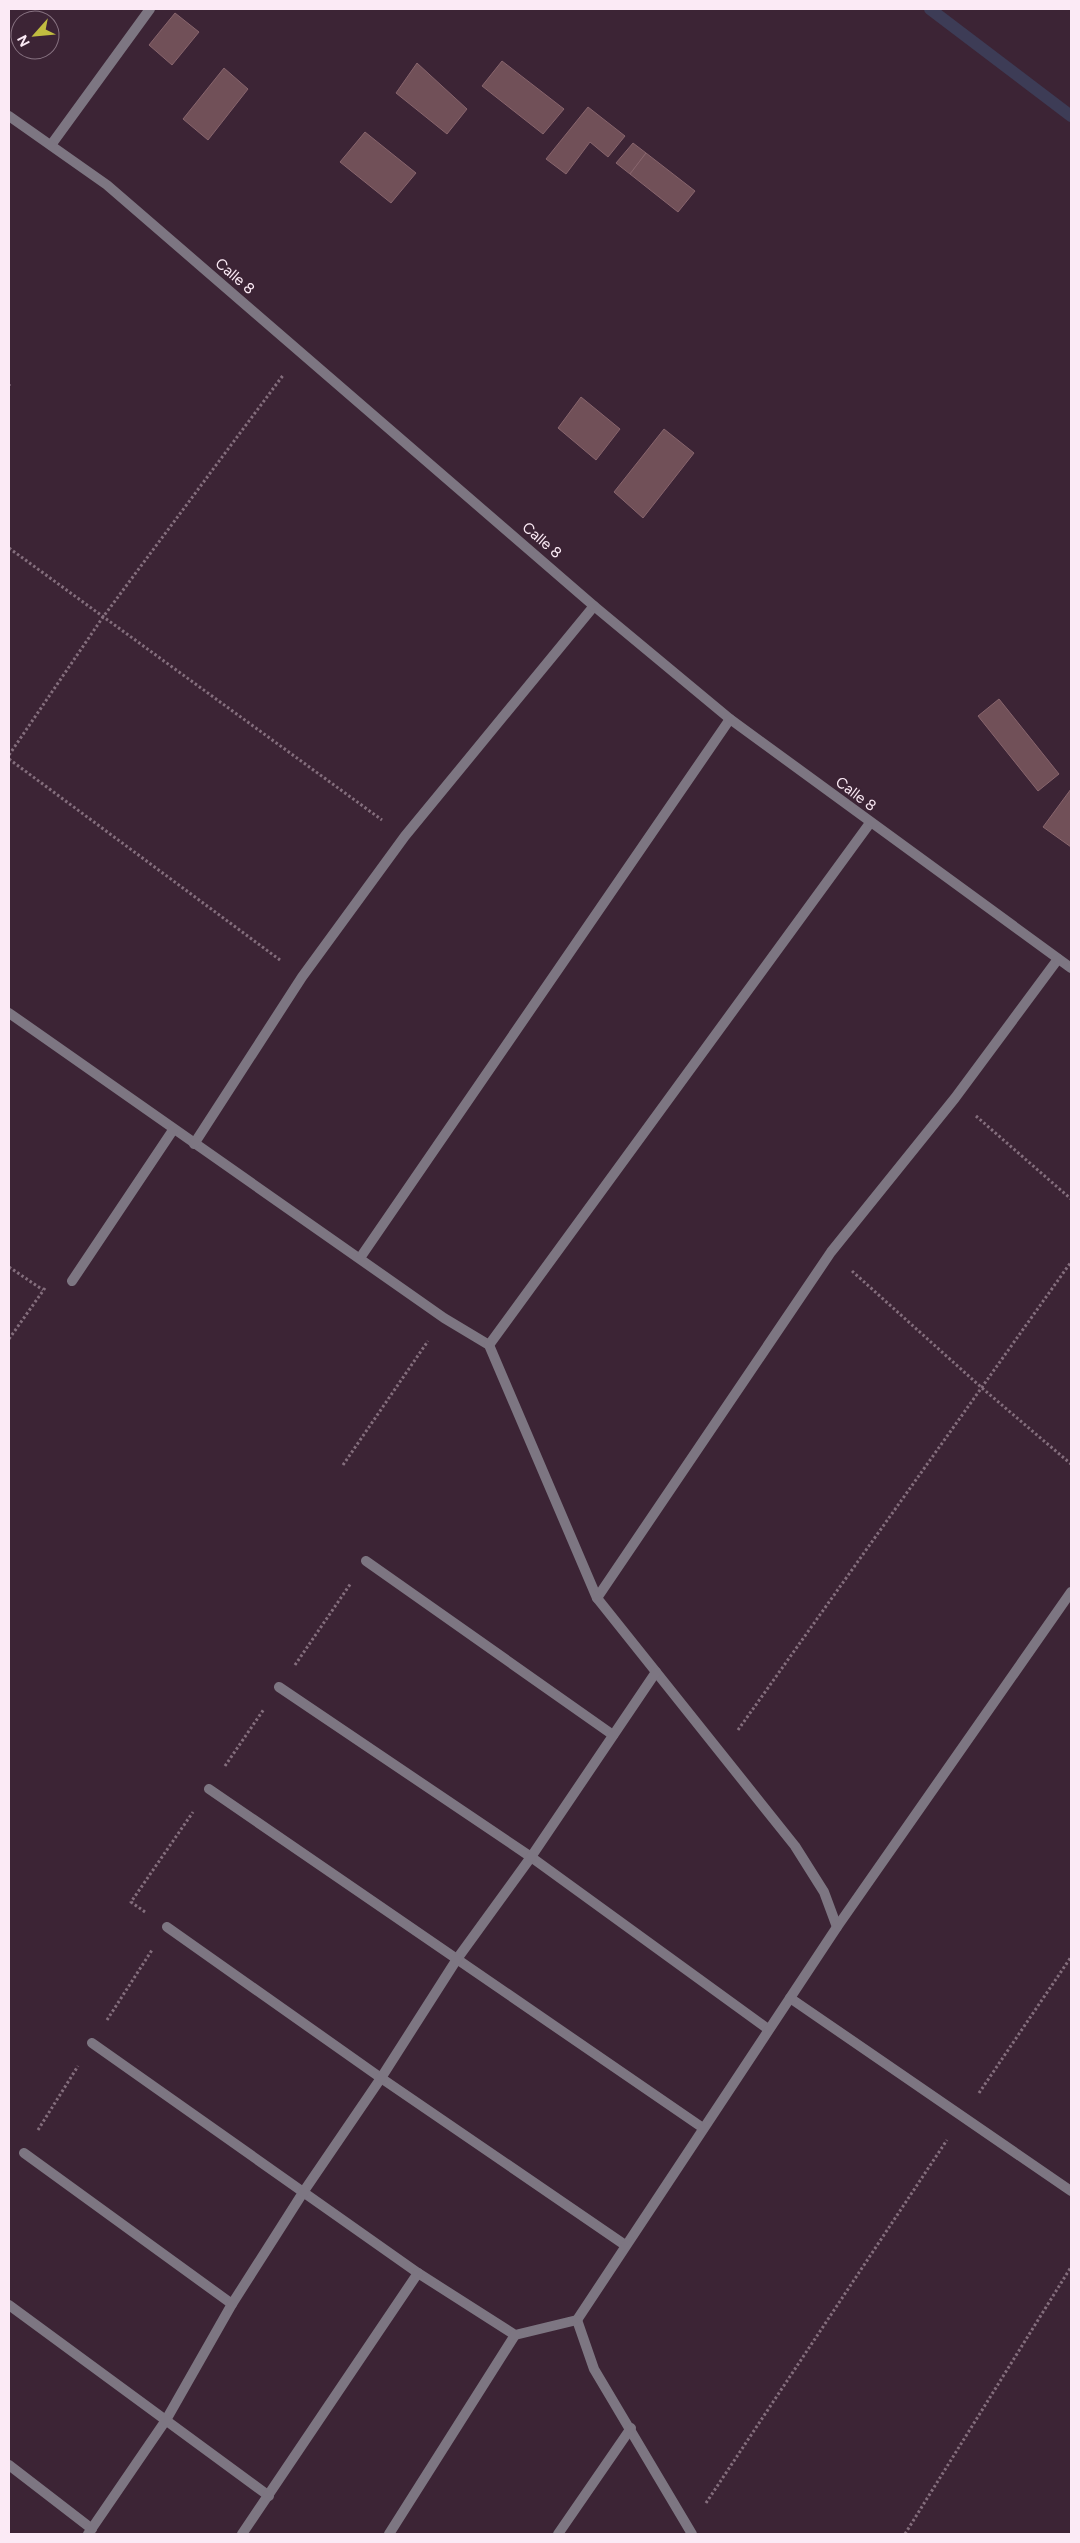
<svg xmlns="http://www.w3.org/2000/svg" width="1080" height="2543" viewBox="0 0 1080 2543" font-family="Figtree,sans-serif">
	<rect width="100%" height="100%" fill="#3c2435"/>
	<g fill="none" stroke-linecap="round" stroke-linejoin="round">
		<path stroke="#3d3c56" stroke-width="12" d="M 930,9 L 1071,116"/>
	</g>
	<g fill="#715058" stroke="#88656d">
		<path d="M 175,13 L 199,32 L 172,65 L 149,45 Z"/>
		<path d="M 502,61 L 564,109 L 543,134 L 482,86 Z"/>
		<path d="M 417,63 L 467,109 L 447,134 L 396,93 Z"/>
		<path d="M 224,68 L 248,89 L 208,140 L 183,119 Z"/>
		<path d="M 588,107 L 625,136 L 608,157 L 590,142 L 566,174 L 546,159 Z"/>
		<path d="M 365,132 L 416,173 L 391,203 L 340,162 Z"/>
		<path d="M 633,143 L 646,153 L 630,174 L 616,163 Z"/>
		<path d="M 646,153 L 695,191 L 678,212 L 630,174 Z"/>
		<path d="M 581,397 L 620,429 L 596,460 L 558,428 Z"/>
		<path d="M 664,429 L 694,453 L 643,518 L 614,492 Z"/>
		<path d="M 999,699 L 1059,774 L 1038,791 L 978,716 Z"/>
		<path d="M 1071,789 L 1071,847 L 1043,827 Z"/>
	</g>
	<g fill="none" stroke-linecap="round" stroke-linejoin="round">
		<g stroke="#846e7d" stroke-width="3" stroke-dasharray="2.5 2.5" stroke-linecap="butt">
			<path d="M 9,385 L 10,386"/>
			<path d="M 9,548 L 382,820"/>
			<path d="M 9,755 L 103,617 L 284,374"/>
			<path d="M 9,759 L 280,960"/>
			<path d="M 976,1116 L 1071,1199"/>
			<path d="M 9,1267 L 43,1290"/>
			<path d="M 852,1271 L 982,1388 L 1071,1464"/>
			<path d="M 9,1339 L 45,1288"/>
			<path d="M 343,1465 L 428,1341"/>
			<path d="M 295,1665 L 351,1583"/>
			<path d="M 738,1730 L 1071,1262"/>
			<path d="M 225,1766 L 264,1709"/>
			<path d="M 145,1912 L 131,1902 L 193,1812"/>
			<path d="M 107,2020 L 152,1950"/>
			<path d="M 979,2093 L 1071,1957"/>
			<path d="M 38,2130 L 78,2066"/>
			<path d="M 706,2503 L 947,2140"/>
			<path d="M 905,2534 L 1071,2267"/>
		</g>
		<g stroke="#7d7682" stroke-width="10">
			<path d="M 51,145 L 150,9"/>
			<path d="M 9,1013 L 444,1318 L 489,1345 L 597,1598 L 795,1846 L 824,1892 L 837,1927"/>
			<path d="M 194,1144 L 302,977 L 405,836 L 594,606"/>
			<path d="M 360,1258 L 730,719"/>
			<path d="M 72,1281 L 173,1130"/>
			<path d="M 489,1345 L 870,823"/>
			<path d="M 366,1561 L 613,1735"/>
			<path d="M 597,1598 L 831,1252 L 955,1098 L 1058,959"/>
			<path d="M 279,1687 L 531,1857 L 768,2029"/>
			<path d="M 209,1789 L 703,2128"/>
			<path d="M 167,1927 L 381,2078 L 625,2245"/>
			<path d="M 790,1998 L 1071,2191"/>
			<path d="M 92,2043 L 418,2273 L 515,2335 L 577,2320 L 837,1927 L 1071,1592"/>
			<path d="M 24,2153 L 232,2304"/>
			<path d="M 9,2305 L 269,2496"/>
			<path d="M 577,2320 L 594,2369 L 692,2534"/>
			<path d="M 9,2465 L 92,2529"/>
			<path d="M 88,2534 L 166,2420 L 232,2304 L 304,2191 L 381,2078 L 457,1959 L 531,1857 L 656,1672"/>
			<path d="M 242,2534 L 418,2273"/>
			<path d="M 389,2534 L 515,2335"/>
			<path d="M 558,2534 L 631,2428"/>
		</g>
		<path stroke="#7d7682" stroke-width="10" d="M 9,116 L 107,185 L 594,606 L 730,719 L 1071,968"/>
	</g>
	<g text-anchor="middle" stroke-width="4" stroke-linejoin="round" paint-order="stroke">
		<g font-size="15" fill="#fbeaf5" stroke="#3c2435">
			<text transform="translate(235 276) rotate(41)" y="5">Calle 8</text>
			<text transform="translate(542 540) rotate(41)" y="5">Calle 8</text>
			<text transform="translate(856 794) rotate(37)" y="5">Calle 8</text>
		</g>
	</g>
	<rect width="1080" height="2543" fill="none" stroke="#fbeaf5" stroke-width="20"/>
	<g transform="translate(35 35) rotate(243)"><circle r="24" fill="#3c2435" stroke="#887382"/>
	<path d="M0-4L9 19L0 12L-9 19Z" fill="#c1bd40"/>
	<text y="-8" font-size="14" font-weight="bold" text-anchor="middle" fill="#fbeaf5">N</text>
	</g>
</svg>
